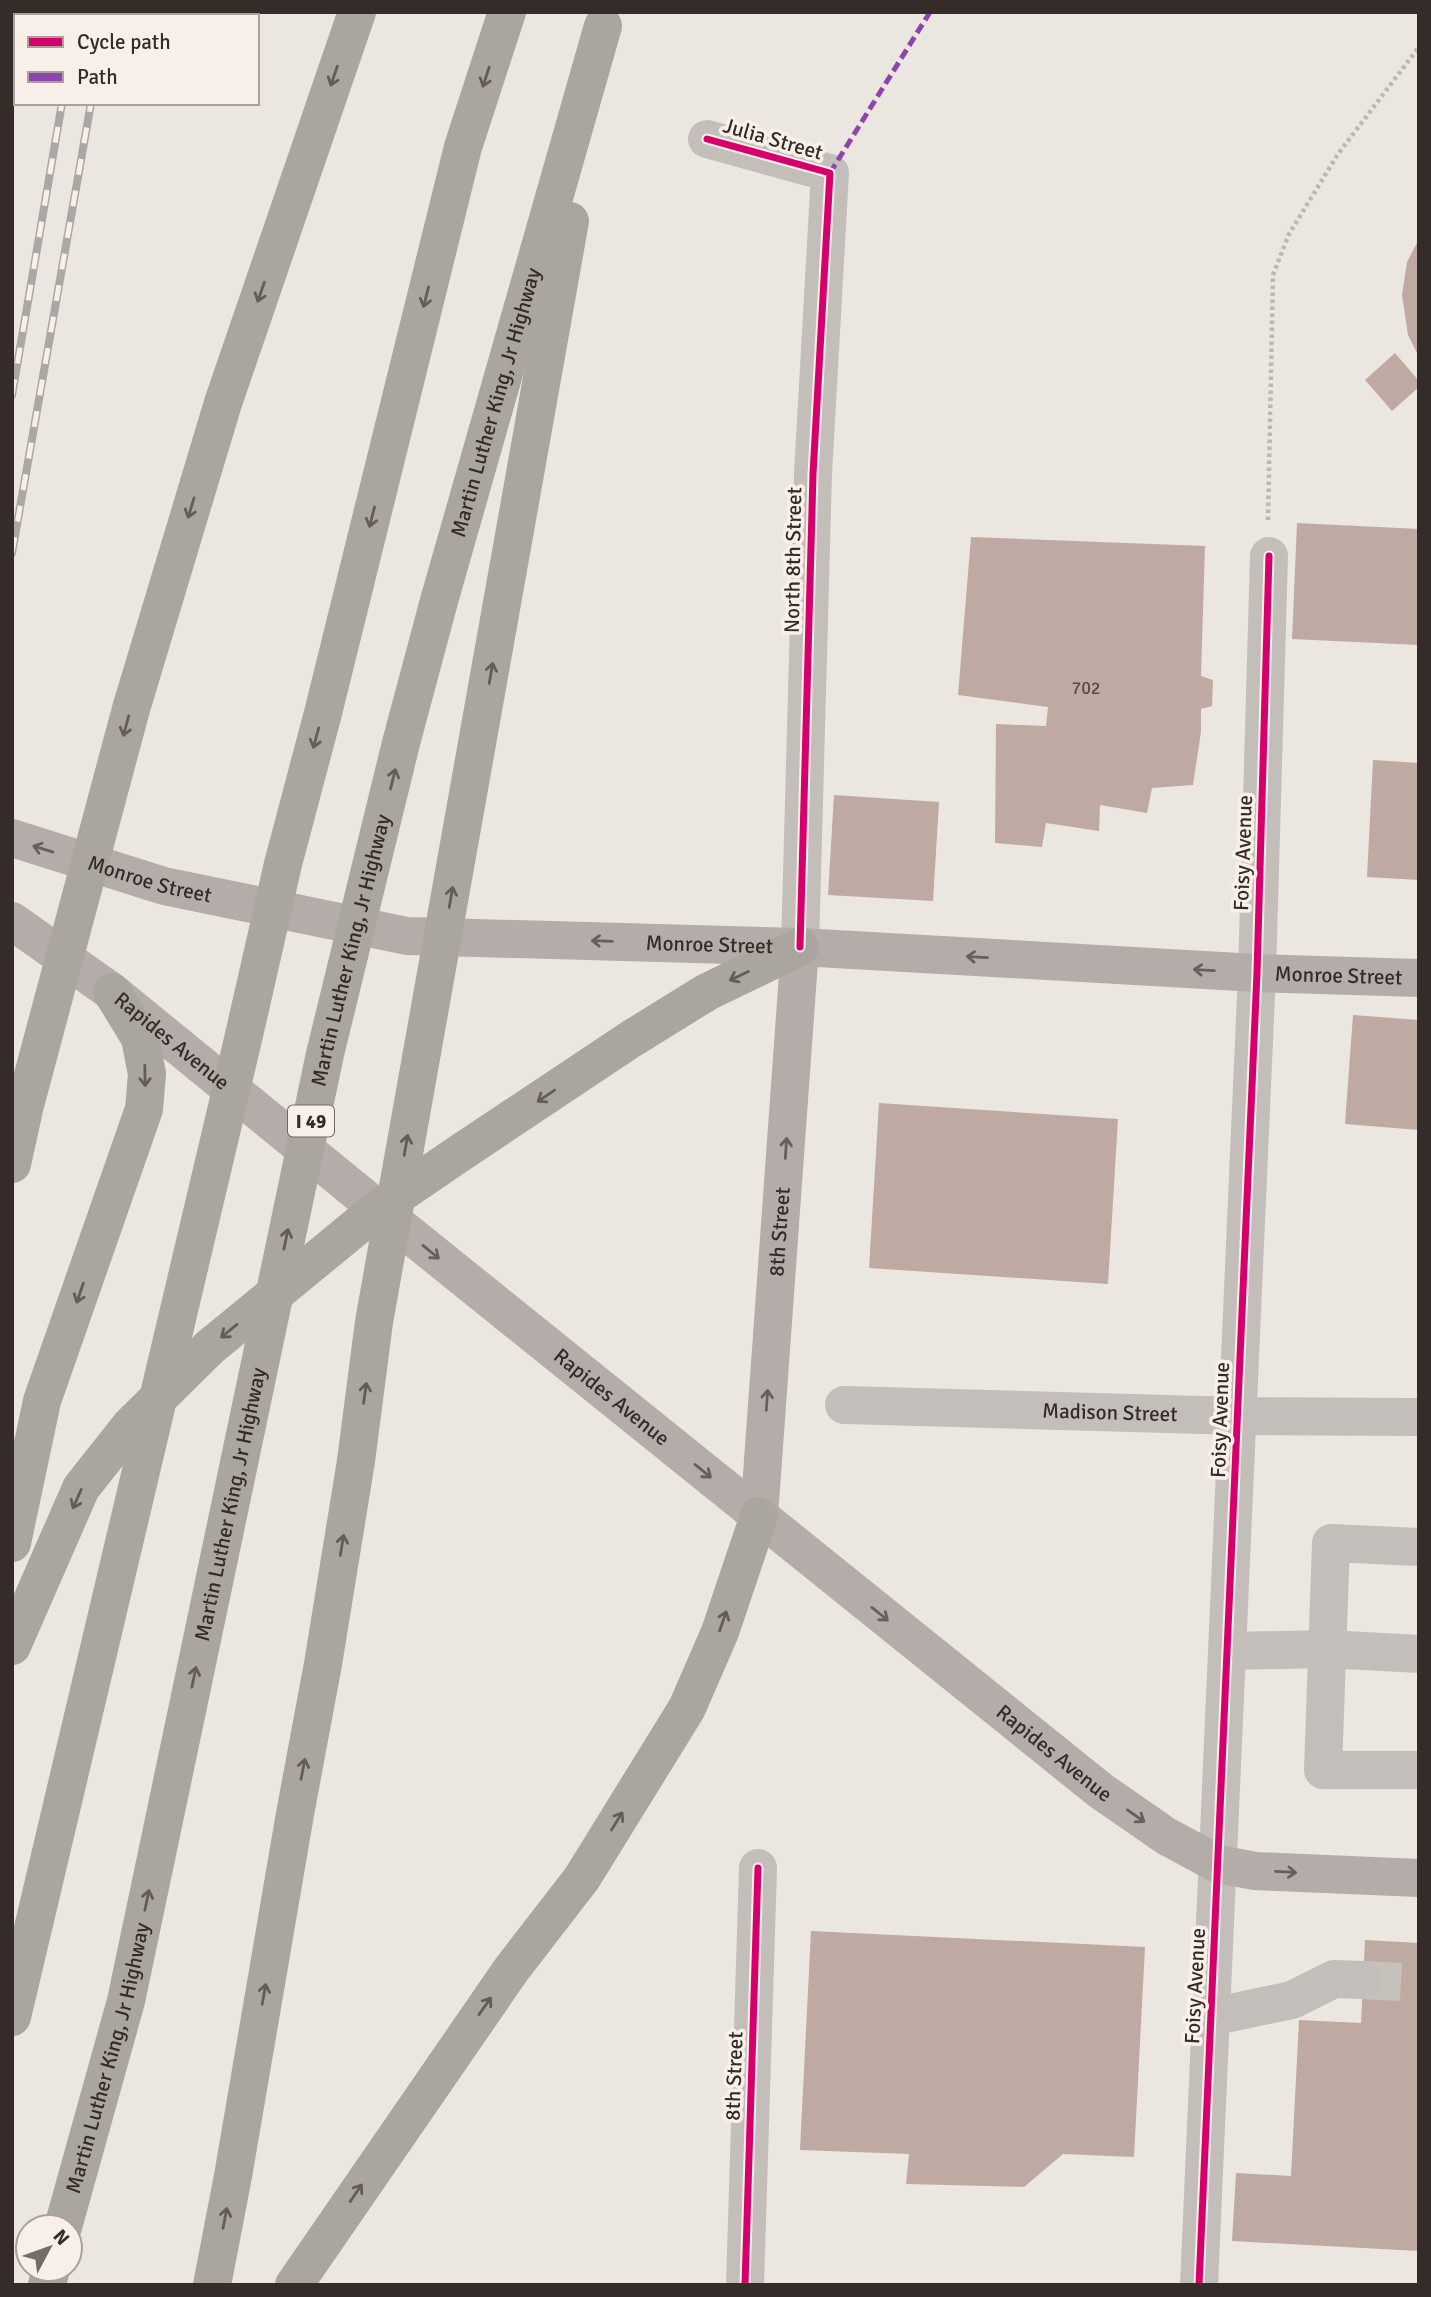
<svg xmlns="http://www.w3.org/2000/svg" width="1431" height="2297" viewBox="0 0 1431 2297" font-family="Signika,sans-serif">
	<rect width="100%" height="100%" fill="#ece6e0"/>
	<g fill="#beaaa3">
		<path d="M 1419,239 L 1419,357 L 1408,335 L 1402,295 L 1407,262 Z"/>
		<path d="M 1395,353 L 1419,381 L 1419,387 L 1392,411 L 1365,380 Z"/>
		<path d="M 1297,523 L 1419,529 L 1419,645 L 1292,639 Z"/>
		<path d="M 971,537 L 1205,546 L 1201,676 L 1213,680 L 1212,706 L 1201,709 L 1201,732 L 1193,785 L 1152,788 L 1147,813 L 1100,805 L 1099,831 L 1046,823 L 1042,847 L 995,843 L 996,724 L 1046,726 L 1048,707 L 958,695 Z"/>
		<path d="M 1373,760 L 1419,763 L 1419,880 L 1367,877 Z"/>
		<path d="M 834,795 L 939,802 L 933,901 L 828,895 Z"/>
		<path d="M 1353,1015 L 1419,1020 L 1419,1130 L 1345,1124 Z"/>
		<path d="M 879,1103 L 1118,1119 L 1108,1284 L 869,1268 Z"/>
		<path d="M 811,1931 L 1145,1947 L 1134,2157 L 1063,2154 L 1024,2187 L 906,2184 L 909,2154 L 800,2150 Z"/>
		<path d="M 1365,1940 L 1419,1943 L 1419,2251 L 1232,2241 L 1236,2173 L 1291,2176 L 1299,2020 L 1361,2023 Z"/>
	</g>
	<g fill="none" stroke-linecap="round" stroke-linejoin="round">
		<path stroke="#c7c1bb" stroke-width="38" stroke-dasharray="38 19" stroke-linecap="butt" d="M 1363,1980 L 1419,1983"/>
		<path stroke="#bdb6b2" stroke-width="4.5" stroke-dasharray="3.5 3.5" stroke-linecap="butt" d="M 1268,520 L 1273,275 L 1289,234 L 1338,154 L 1419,47"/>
		<g stroke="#c4beba" stroke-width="38">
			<path d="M 707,139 L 830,173 L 813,474 L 800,947"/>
			<path id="s1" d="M 844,1405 L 1238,1416 L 1419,1417"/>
			<path d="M 1419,1547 L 1331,1543 L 1323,1770 L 1419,1770"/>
			<path d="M 1227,1651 L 1327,1649 L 1419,1654"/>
			<path d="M 1211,2017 L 1292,2000 L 1334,1979 L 1363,1980"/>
			<path d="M 745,2285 L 758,1868"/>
			<path d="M 1199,2285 L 1257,973 L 1269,556"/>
		</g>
		<g stroke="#b3aca9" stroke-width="38">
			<path id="s2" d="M 12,838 L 164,886 L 407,936 L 800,947 L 1257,973 L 1419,978"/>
			<path id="s3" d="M 12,921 L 112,992 L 378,1209 L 1101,1791 L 1166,1836 L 1218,1864 L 1255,1871 L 1419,1878"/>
			<path id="s4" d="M 759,1516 L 800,947"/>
		</g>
		<g stroke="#aba59f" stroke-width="38">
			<path d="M 12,1543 L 42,1401 L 144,1109 L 147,1074 L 140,1038 L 112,992"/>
			<path d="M 12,1646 L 81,1488 L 130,1426 L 210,1347 L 378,1209 L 457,1155 L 631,1039 L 707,992 L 800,947"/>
			<path d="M 47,2285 L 51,2269"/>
			<path d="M 212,2285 L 233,2176 L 295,1814 L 323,1664 L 356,1461"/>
			<path d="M 294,2285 L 511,1970 L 582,1878 L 687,1708 L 720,1632 L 759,1516"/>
		</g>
		<defs>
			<g id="rail">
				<path d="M 74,16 L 75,12"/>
				<path d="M 104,16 L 104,12"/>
				<path d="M 12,395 L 62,103"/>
				<path d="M 12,553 L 91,103"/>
			</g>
		</defs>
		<use href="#rail" stroke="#aca7a4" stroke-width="8"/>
		<use href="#rail" stroke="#f8f0e8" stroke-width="5" stroke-dasharray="16" stroke-linecap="butt"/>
		<g stroke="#aba59f" stroke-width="38">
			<path d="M 12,1164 L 25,1105 L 131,709 L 223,403 L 357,12"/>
			<path d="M 356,1461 L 374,1322 L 570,221"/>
			<path d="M 12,2017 L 244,1035 L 283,864 L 323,713 L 463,147 L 507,12"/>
			<path id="s5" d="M 63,2227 L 126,2001 L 325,1054 L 401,743 L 439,601 L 603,26"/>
		</g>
		<path stroke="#8e44ad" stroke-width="5" stroke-dasharray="10 5" stroke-linecap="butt" d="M 830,173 L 930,12"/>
		<defs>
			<g id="cycleway">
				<path d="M 707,139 L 830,173 L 813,474 L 800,947"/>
				<path d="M 745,2285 L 758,1868"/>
				<path d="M 1199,2285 L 1257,973 L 1269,556"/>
			</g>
		</defs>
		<use href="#cycleway" stroke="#f8f0e8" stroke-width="11"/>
		<use href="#cycleway" stroke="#d6006c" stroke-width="7"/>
	</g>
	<defs><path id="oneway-shaft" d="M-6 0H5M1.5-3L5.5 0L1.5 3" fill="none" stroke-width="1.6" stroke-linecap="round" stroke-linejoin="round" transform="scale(1.75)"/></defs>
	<g stroke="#645c58">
		<use href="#oneway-shaft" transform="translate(334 76) rotate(109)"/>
		<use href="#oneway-shaft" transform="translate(486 77) rotate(108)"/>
		<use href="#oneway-shaft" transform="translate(261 292) rotate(109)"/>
		<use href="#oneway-shaft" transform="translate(426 297) rotate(104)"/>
		<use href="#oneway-shaft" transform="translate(191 508) rotate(107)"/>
		<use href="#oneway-shaft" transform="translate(372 517) rotate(104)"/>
		<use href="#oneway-shaft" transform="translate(491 673) rotate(-80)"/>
		<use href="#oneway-shaft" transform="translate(126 726) rotate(105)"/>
		<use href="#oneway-shaft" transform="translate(316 738) rotate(105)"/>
		<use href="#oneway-shaft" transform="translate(393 779) rotate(-76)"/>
		<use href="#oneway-shaft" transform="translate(451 897) rotate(-80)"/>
		<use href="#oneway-shaft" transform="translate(739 976) rotate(154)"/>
		<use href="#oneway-shaft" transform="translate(145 1076) rotate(89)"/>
		<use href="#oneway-shaft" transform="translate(546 1096) rotate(146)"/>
		<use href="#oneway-shaft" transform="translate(406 1145) rotate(-80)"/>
		<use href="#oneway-shaft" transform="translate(286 1239) rotate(-78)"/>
		<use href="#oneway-shaft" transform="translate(80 1293) rotate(109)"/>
		<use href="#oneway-shaft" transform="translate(229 1331) rotate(141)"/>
		<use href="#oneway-shaft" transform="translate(365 1393) rotate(-82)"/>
		<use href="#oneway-shaft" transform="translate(77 1499) rotate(114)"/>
		<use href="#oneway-shaft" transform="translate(342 1545) rotate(-81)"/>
		<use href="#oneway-shaft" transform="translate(723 1621) rotate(-71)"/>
		<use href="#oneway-shaft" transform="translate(194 1677) rotate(-78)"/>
		<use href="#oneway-shaft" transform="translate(303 1769) rotate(-79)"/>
		<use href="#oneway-shaft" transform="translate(617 1821) rotate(-58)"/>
		<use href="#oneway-shaft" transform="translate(147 1900) rotate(-78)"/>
		<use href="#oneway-shaft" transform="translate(264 1994) rotate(-80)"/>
		<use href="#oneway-shaft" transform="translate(485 2006) rotate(-55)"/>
		<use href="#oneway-shaft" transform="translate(356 2193) rotate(-56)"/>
		<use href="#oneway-shaft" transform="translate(225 2218) rotate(-79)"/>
	</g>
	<g stroke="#675f5c">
		<use href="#oneway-shaft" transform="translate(43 849) rotate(-163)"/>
		<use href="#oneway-shaft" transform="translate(602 941) rotate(-178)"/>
		<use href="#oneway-shaft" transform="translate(977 957) rotate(-177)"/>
		<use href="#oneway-shaft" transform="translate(1204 970) rotate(-177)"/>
		<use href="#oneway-shaft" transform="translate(786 1148) rotate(-86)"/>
		<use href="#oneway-shaft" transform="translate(431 1252) rotate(39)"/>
		<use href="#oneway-shaft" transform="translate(767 1400) rotate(-86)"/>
		<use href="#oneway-shaft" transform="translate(703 1471) rotate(39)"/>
		<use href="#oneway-shaft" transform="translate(880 1614) rotate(39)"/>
		<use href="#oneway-shaft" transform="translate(1136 1816) rotate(35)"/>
		<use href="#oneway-shaft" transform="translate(1286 1872) rotate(3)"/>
	</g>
	<g text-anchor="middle" stroke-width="7" stroke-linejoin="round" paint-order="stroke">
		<g font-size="18" fill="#574b47">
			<text x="1086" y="694">702</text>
		</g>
		<rect fill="#f8f0e8" stroke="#706662" stroke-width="2" x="288" y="1105.5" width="46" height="31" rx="5"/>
		<g font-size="19" font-weight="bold" fill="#352b28">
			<text x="311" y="1128">I 49</text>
		</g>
		<g font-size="21" fill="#352b28" stroke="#f8f0e8">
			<text transform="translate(773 139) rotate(16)" y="7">Julia Street</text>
			<text dy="7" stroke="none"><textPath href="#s5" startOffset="1876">Martin Luther King, Jr Highway</textPath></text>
			<text transform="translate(793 560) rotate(-89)" y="7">North 8th Street</text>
			<text transform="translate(1243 853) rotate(-88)" y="7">Foisy Avenue</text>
			<text dy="7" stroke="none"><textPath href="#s2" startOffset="144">Monroe Street</textPath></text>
			<text dy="7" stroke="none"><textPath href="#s2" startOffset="710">Monroe Street</textPath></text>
			<text dy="7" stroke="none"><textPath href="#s5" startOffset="1309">Martin Luther King, Jr Highway</textPath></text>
			<text dy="7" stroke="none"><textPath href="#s2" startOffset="1340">Monroe Street</textPath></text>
			<text dy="7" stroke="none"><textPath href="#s3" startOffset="200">Rapides Avenue</textPath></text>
			<text dy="7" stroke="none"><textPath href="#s4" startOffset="285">8th Street</textPath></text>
			<text dy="7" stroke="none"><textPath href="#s3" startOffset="766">Rapides Avenue</textPath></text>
			<text dy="7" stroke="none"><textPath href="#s1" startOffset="266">Madison Street</textPath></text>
			<text transform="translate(1220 1420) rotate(-88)" y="7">Foisy Avenue</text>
			<text dy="7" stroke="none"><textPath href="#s5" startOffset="742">Martin Luther King, Jr Highway</textPath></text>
			<text dy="7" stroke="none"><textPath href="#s3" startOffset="1334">Rapides Avenue</textPath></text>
			<text transform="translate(1195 1986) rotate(-87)" y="7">Foisy Avenue</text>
			<text dy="7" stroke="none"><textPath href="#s5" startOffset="175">Martin Luther King, Jr Highway</textPath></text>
			<text transform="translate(734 2076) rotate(-88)" y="7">8th Street</text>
		</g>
	</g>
	<rect width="1431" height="2297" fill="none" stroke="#352b28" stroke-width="28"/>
	<rect x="14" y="14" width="245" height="91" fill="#f8f0e8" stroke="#aaa19b" stroke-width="2"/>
	<rect x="28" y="37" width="35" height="10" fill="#d6006c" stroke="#aaa19b" stroke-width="2"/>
	<text x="77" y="49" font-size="21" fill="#352b28">Cycle path</text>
	<rect x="28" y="72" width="35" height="10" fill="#8e44ad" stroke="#aaa19b" stroke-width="2"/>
	<text x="77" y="84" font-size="21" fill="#352b28">Path</text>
	<g transform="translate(49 2248) rotate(49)"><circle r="33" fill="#f8f0e8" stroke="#aaa19b" stroke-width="2"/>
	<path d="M0-5L12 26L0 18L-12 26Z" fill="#756c68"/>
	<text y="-10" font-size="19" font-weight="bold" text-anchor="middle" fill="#352b28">N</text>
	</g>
</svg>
